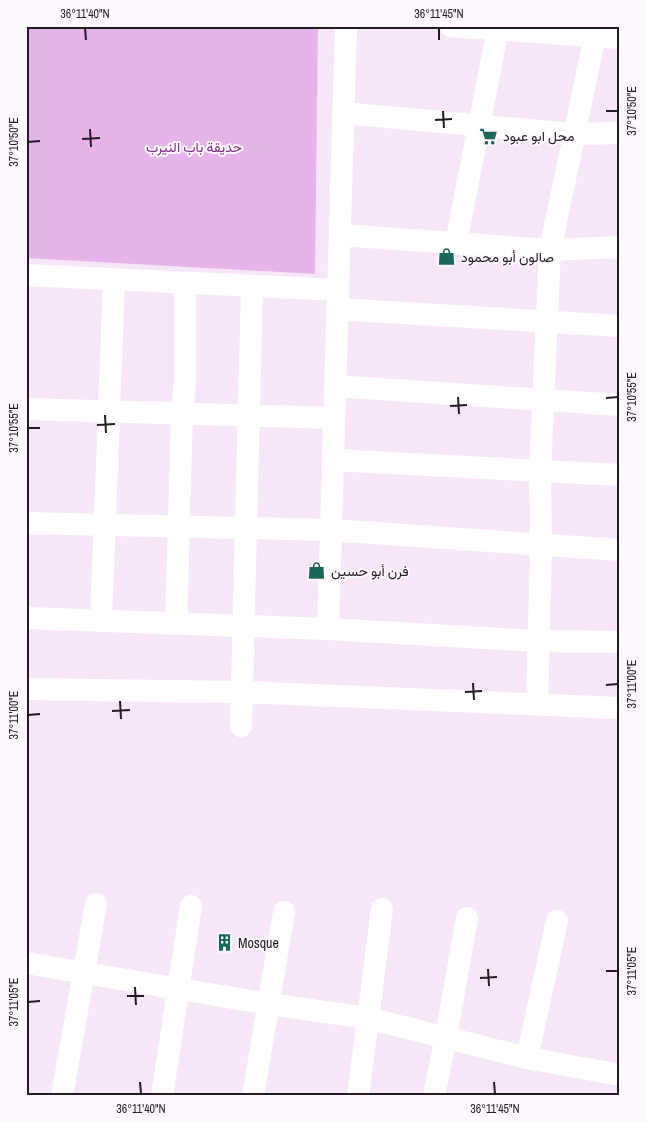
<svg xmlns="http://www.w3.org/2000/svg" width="646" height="1122" viewBox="0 0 646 1122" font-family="'Archivo Narrow',Vazirmatn,sans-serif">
	<rect width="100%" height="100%" fill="#f7e6f8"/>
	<path fill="#e7b3eb" d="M 26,26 L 318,26 L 315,274 L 26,258 Z"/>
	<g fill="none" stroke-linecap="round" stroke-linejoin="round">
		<g stroke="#fff" stroke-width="22">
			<path d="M 451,26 L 620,38"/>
			<path d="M 343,113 L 574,134 L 620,133"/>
			<path d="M 340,235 L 550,250 L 620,247"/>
			<path d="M 456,243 L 498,29"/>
			<path d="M 26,275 L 338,290"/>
			<path d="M 337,309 L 620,326"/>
			<path d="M 335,386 L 620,405"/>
			<path d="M 26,409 L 334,418"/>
			<path d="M 333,460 L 620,475"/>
			<path d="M 26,523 L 331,530 L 620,550"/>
			<path d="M 26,618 L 328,629 L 537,641 L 620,642"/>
			<path d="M 101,621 L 114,280"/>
			<path d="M 176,624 L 182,413 L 185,381 L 185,283"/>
			<path d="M 328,629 L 346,26"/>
			<path d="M 26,689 L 241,692 L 620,708"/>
			<path d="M 537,705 L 541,545 L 540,472 L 550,250 L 595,36"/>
			<path d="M 241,726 L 252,286"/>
			<path d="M 26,963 L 269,1004 L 367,1018 L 527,1058 L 620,1075"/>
			<path d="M 527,1058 L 557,921"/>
			<path d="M 62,1096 L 96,904"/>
			<path d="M 162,1096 L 191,906"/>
			<path d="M 253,1096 L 284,912"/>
			<path d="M 358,1096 L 382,909"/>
			<path d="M 434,1096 L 446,1037 L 467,918"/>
		</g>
	</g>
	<path fill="none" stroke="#221c22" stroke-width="2" d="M 85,28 L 86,40M 439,28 L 439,40M 443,111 L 444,128M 606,111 L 618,111M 435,120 L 452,119M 90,129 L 91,147M 82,139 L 100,138M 28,142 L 40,141M 458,397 L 459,414M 606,398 L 618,397M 450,406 L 467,405M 105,415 L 106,433M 97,425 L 115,424M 28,428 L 40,428M 473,683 L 474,700M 606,685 L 618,684M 465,692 L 482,691M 120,701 L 121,719M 112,711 L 130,710M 28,715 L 40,714M 488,969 L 489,986M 606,971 L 618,971M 480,978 L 497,977M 135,987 L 136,1005M 127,996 L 144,996M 28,1002 L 40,1001M 140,1082 L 141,1094M 494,1082 L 495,1094"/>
	<defs>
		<symbol id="supermarket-bare" viewBox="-9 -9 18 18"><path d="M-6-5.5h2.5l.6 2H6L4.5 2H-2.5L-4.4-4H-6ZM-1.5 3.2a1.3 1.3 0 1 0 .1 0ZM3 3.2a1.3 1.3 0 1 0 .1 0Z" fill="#1d665b" stroke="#fef7fe" stroke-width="2.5" paint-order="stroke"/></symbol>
		<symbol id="shop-bare" viewBox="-9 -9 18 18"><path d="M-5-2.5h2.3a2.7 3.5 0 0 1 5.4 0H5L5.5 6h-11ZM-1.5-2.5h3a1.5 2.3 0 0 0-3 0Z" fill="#1d665b" stroke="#fef7fe" stroke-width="2.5" paint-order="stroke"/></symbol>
		<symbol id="building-bare" viewBox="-9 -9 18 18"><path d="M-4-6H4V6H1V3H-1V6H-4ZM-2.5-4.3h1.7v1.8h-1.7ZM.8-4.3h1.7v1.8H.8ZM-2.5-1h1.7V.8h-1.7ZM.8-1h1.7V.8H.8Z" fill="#1d665b" stroke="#fef7fe" stroke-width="2.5" paint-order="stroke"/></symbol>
	</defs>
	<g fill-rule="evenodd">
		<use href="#supermarket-bare" x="476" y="124" width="25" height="25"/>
		<use href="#shop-bare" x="434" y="244" width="25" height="25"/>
		<use href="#shop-bare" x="304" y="558" width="25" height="25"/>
		<use href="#building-bare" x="212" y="930" width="25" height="25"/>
	</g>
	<g text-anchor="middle" stroke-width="4" stroke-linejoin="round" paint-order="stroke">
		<g font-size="14" fill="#221c22" stroke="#fef7fe" text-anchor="start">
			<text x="503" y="141">محل ابو عبود</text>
			<text x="461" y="262">صالون أبو محمود</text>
			<text x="331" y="576">فرن أبو حسين</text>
			<text x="238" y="948">Mosque</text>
		</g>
		<g font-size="14" fill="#802f88" stroke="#fef7fe">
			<text x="194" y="152">حديقة باب النيرب</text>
		</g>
	</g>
	<rect width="646" height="1122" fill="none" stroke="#fef7fe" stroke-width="55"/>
	<rect x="28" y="28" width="590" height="1066" fill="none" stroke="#221c22" stroke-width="2"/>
	<g font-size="12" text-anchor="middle" fill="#221c22">
		<text x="85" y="18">36°11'40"N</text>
		<text x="439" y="18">36°11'45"N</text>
		<text transform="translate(632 111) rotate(-90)" y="4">37°10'50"E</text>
		<text transform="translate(14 142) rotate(-90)" y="4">37°10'50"E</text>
		<text transform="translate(632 397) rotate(-90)" y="4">37°10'55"E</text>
		<text transform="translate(14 428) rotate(-90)" y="4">37°10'55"E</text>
		<text transform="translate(632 684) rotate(-90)" y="4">37°11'00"E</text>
		<text transform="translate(14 715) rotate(-90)" y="4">37°11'00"E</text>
		<text transform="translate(632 971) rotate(-90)" y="4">37°11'05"E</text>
		<text transform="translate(14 1002) rotate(-90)" y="4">37°11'05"E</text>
		<text x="141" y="1113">36°11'40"N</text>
		<text x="495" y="1113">36°11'45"N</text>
	</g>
</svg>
